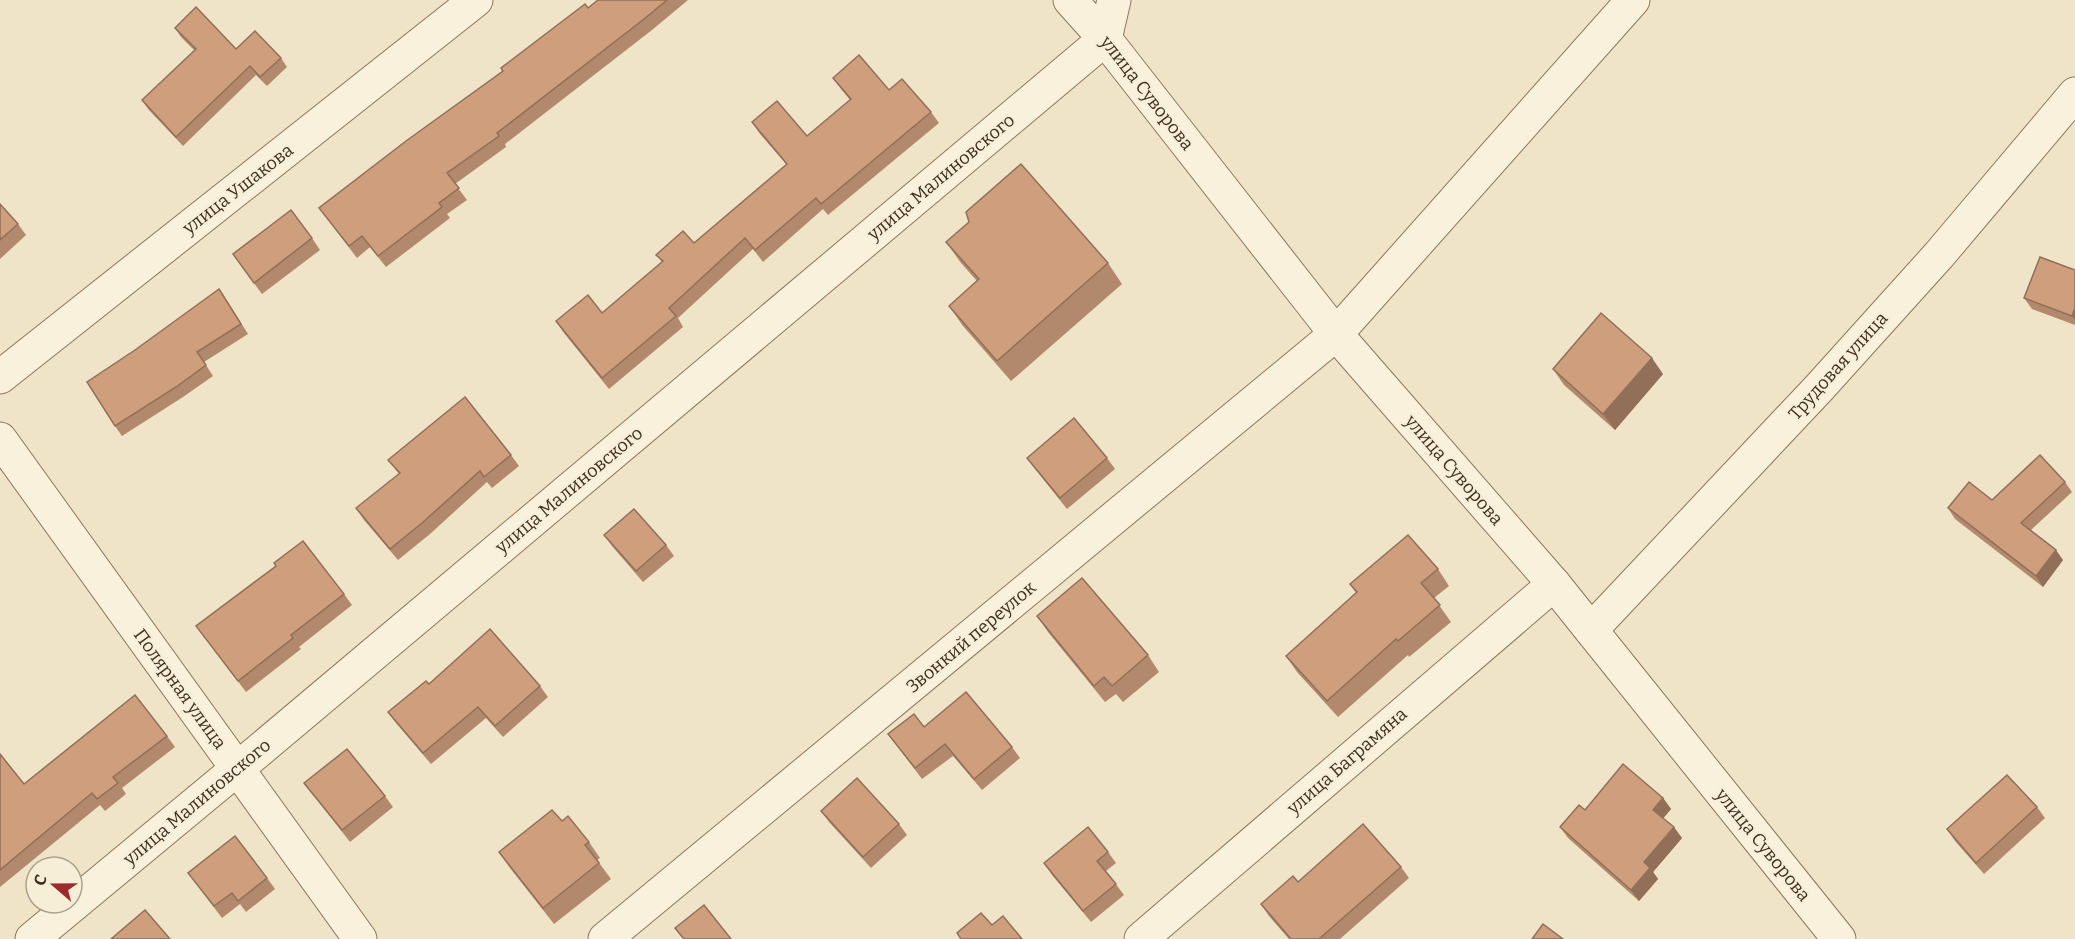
<svg xmlns="http://www.w3.org/2000/svg" width="2075" height="939" viewBox="0 0 2075 939" font-family="Bitter,serif">
	<rect width="100%" height="100%" fill="#f0e4c8"/>
	<g fill="none" stroke-linecap="round" stroke-linejoin="round">
		<defs>
			<g id="minor">
				<path d="M 1070,0 L 1105,39 L 1336,334 L 1554,584 L 1839,939"/>
				<path d="M 0,377 L 476,0"/>
				<path d="M 0,439 L 360,939"/>
				<path d="M 1591,630 L 1819,388 L 1939,255 L 2075,94"/>
				<path d="M 32,939 L 237,769 L 1105,39 L 1114,0"/>
				<path d="M 605,939 L 1336,334 L 1633,0"/>
				<path d="M 1141,939 L 1554,584"/>
			</g>
		</defs>
		<use href="#minor" stroke="#8d765c" stroke-width="35"/>
		<use href="#minor" stroke="#faf1dc" stroke-width="33"/>
	</g>
	<g fill="#b2896c">
		<path d="M 598,0 L 688,0 L 652,30 L 505,144 L 506,147 L 455,184 L 467,200 L 447,214 L 450,218 L 386,267 L 370,247 L 357,258 L 319,208 Z"/>
		<path d="M 175,28 L 236,49 L 281,58 L 287,67 L 267,86 L 256,75 L 183,146 L 148,109 L 142,100 L 195,51 L 181,37 Z"/>
		<path d="M 833,78 L 889,90 L 931,112 L 939,123 L 828,215 L 823,209 L 763,262 L 753,249 L 678,318 L 683,327 L 609,389 L 564,333 L 556,321 L 602,313 L 662,262 L 656,255 L 694,243 L 787,165 L 760,134 L 752,122 L 807,136 L 850,100 L 841,89 Z"/>
		<path d="M 0,204 L 18,224 L 26,235 L 0,259 Z"/>
		<path d="M 312,238 L 320,250 L 262,294 L 241,266 Z"/>
		<path d="M 946,242 L 1108,263 L 1122,284 L 1011,381 L 963,326 L 949,306 L 977,281 L 961,263 Z"/>
		<path d="M 2075,270 L 2075,325 L 2032,309 L 2024,298 Z"/>
		<path d="M 226,299 L 248,334 L 204,362 L 213,376 L 183,397 L 122,436 L 115,426 Z"/>
		<path d="M 1553,369 L 1663,374 L 1615,430 L 1564,385 Z"/>
		<path d="M 511,455 L 519,466 L 492,488 L 487,482 L 430,534 L 398,560 L 364,520 L 356,508 L 399,474 L 388,460 Z"/>
		<path d="M 1027,458 L 1107,458 L 1115,469 L 1067,509 L 1035,469 Z"/>
		<path d="M 2065,482 L 2072,492 L 2031,530 L 2063,560 L 2043,587 L 1955,519 L 1948,508 L 1992,500 Z"/>
		<path d="M 604,535 L 666,545 L 674,556 L 643,582 L 612,546 Z"/>
		<path d="M 1438,569 L 1449,586 L 1434,598 L 1451,622 L 1409,657 L 1408,655 L 1338,717 L 1297,672 L 1286,656 L 1356,593 L 1350,584 Z"/>
		<path d="M 344,594 L 352,605 L 299,647 L 301,649 L 246,692 L 196,626 Z"/>
		<path d="M 1037,616 L 1148,655 L 1159,672 L 1123,702 L 1116,694 L 1105,702 L 1048,632 Z"/>
		<path d="M 429,684 L 540,686 L 548,697 L 503,737 L 486,718 L 431,764 L 396,723 L 388,712 Z"/>
		<path d="M 924,727 L 1012,747 L 1020,758 L 982,790 L 953,756 L 922,779 L 888,734 Z"/>
		<path d="M 167,736 L 175,747 L 122,788 L 126,794 L 105,811 L 100,805 L 0,887 L 0,754 L 24,784 Z"/>
		<path d="M 304,783 L 385,796 L 393,807 L 350,842 Z"/>
		<path d="M 1663,798 L 1671,809 L 1663,818 L 1682,838 L 1653,872 L 1658,879 L 1639,901 L 1568,838 L 1560,827 L 1585,810 Z"/>
		<path d="M 2037,807 L 2045,818 L 1984,874 L 1955,841 L 1947,829 Z"/>
		<path d="M 821,811 L 899,824 L 907,835 L 871,868 L 829,822 Z"/>
		<path d="M 562,821 L 589,842 L 600,858 L 597,860 L 611,879 L 554,924 L 510,868 L 499,852 Z"/>
		<path d="M 1108,852 L 1116,863 L 1106,871 L 1124,895 L 1091,922 L 1052,875 L 1044,863 Z"/>
		<path d="M 1401,867 L 1409,878 L 1340,939 L 1289,939 L 1269,916 L 1261,904 L 1298,882 Z"/>
		<path d="M 188,873 L 267,878 L 275,889 L 246,912 L 240,904 L 222,918 Z"/>
	</g>
	<g fill="#916f58">
		<path d="M 2075,308 L 2075,320 L 2072,316 Z"/>
		<path d="M 1652,358 L 1663,374 L 1615,430 L 1603,414 Z"/>
		<path d="M 2056,550 L 2063,560 L 2043,587 L 2036,576 Z"/>
		<path d="M 1663,798 L 1671,809 L 1661,821 L 1653,810 Z"/>
		<path d="M 1674,827 L 1682,838 L 1653,872 L 1658,879 L 1639,901 L 1631,890 L 1644,862 Z"/>
	</g>
	<g fill="#cf9f7d" stroke="#916f58" stroke-width="1.5">
		<path d="M 598,0 L 667,0 L 644,19 L 497,133 L 499,136 L 447,173 L 459,188 L 439,203 L 442,207 L 378,256 L 362,236 L 349,246 L 319,208 L 406,141 L 503,71 L 501,68 L 585,4 L 588,8 Z"/>
		<path d="M 196,7 L 236,49 L 255,31 L 281,58 L 260,77 L 250,66 L 176,137 L 142,100 L 196,49 L 175,28 Z"/>
		<path d="M 859,55 L 889,90 L 902,79 L 931,112 L 821,204 L 816,198 L 755,250 L 745,238 L 669,308 L 676,316 L 602,378 L 556,321 L 588,295 L 602,313 L 663,261 L 656,255 L 683,231 L 694,243 L 787,164 L 752,122 L 777,101 L 807,136 L 851,99 L 833,78 Z"/>
		<path d="M 1021,164 L 1108,263 L 997,361 L 949,306 L 979,279 L 946,242 L 969,222 L 966,212 Z"/>
		<path d="M 0,204 L 18,224 L 0,240 Z"/>
		<path d="M 291,210 L 312,238 L 254,283 L 233,254 Z"/>
		<path d="M 2040,257 L 2075,270 L 2075,308 L 2072,316 L 2024,298 Z"/>
		<path d="M 219,289 L 241,324 L 197,352 L 206,365 L 176,387 L 115,426 L 87,382 L 135,350 Z"/>
		<path d="M 1601,313 L 1652,358 L 1603,414 L 1553,369 Z"/>
		<path d="M 465,397 L 511,455 L 484,477 L 480,471 L 422,523 L 390,549 L 356,508 L 400,473 L 388,460 Z"/>
		<path d="M 1074,418 L 1107,458 L 1060,498 L 1027,458 Z"/>
		<path d="M 2040,455 L 2065,482 L 2021,523 L 2056,550 L 2036,576 L 1948,508 L 1969,482 L 1992,500 Z"/>
		<path d="M 634,509 L 666,545 L 636,571 L 604,535 Z"/>
		<path d="M 1408,535 L 1438,569 L 1421,583 L 1440,605 L 1398,641 L 1396,639 L 1327,701 L 1286,656 L 1357,592 L 1350,584 Z"/>
		<path d="M 303,541 L 344,594 L 291,635 L 293,638 L 238,681 L 196,626 L 276,566 L 274,563 Z"/>
		<path d="M 1082,578 L 1148,655 L 1112,686 L 1104,677 L 1094,686 L 1037,616 Z"/>
		<path d="M 490,629 L 540,686 L 495,726 L 478,707 L 423,753 L 388,712 L 426,681 L 429,684 Z"/>
		<path d="M 966,692 L 1012,747 L 974,779 L 945,744 L 915,768 L 888,734 L 914,714 L 924,727 Z"/>
		<path d="M 135,695 L 167,736 L 113,777 L 118,783 L 97,799 L 92,793 L 0,870 L 0,754 L 24,784 Z"/>
		<path d="M 347,749 L 385,796 L 342,830 L 304,783 Z"/>
		<path d="M 1623,764 L 1663,798 L 1653,810 L 1674,827 L 1644,862 L 1650,868 L 1631,890 L 1560,827 L 1579,805 L 1585,810 Z"/>
		<path d="M 2007,775 L 2037,807 L 1976,863 L 1947,829 Z"/>
		<path d="M 857,778 L 899,824 L 863,857 L 821,811 Z"/>
		<path d="M 552,810 L 562,821 L 568,816 L 589,842 L 585,845 L 599,863 L 543,908 L 499,852 Z"/>
		<path d="M 1363,824 L 1401,867 L 1319,939 L 1291,939 L 1261,904 L 1293,876 L 1298,882 Z"/>
		<path d="M 1088,827 L 1108,852 L 1097,861 L 1116,884 L 1083,911 L 1044,863 Z"/>
		<path d="M 235,836 L 267,878 L 238,901 L 232,893 L 214,906 L 188,873 Z"/>
		<path d="M 704,905 L 731,939 L 684,939 L 675,928 Z"/>
		<path d="M 145,910 L 170,939 L 111,939 Z"/>
		<path d="M 981,913 L 992,925 L 1003,916 L 1022,939 L 961,939 L 957,933 Z"/>
		<path d="M 1543,924 L 1563,939 L 1532,939 Z"/>
	</g>
	<g text-anchor="middle" stroke-width="5" stroke-linejoin="round" paint-order="stroke">
		<g font-size="18" fill="#3d2e20" stroke="#f7eed8">
			<text transform="translate(1147 93) rotate(52)" y="6">улица Суворова</text>
			<text transform="translate(941 177) rotate(-40)" y="6">улица Малиновского</text>
			<text transform="translate(238 189) rotate(-38)" y="6">улица Ушакова</text>
			<text transform="translate(1838 366) rotate(-48)" y="6">Трудовая улица</text>
			<text transform="translate(1454 470) rotate(49)" y="6">улица Суворова</text>
			<text transform="translate(569 490) rotate(-40)" y="6">улица Малиновского</text>
			<text transform="translate(971 637) rotate(-40)" y="6">Звонкий переулок</text>
			<text transform="translate(180 689) rotate(54)" y="6">Полярная улица</text>
			<text transform="translate(1347 761) rotate(-41)" y="6">улица Баграмяна</text>
			<text transform="translate(197 802) rotate(-40)" y="6">улица Малиновского</text>
			<text transform="translate(1763 845) rotate(51)" y="6">улица Суворова</text>
		</g>
	</g>
	<g transform="translate(54 885) rotate(290)"><circle r="28" fill="#f7eed8" stroke="#ada18e" stroke-width="1.5"/>
	<path d="M0-4.5L10 22L0 15L-10 22Z" fill="#9e2a2b"/>
	<text y="-9" font-size="16" font-weight="bold" text-anchor="middle" fill="#3d2e20">С</text>
	</g>
</svg>
